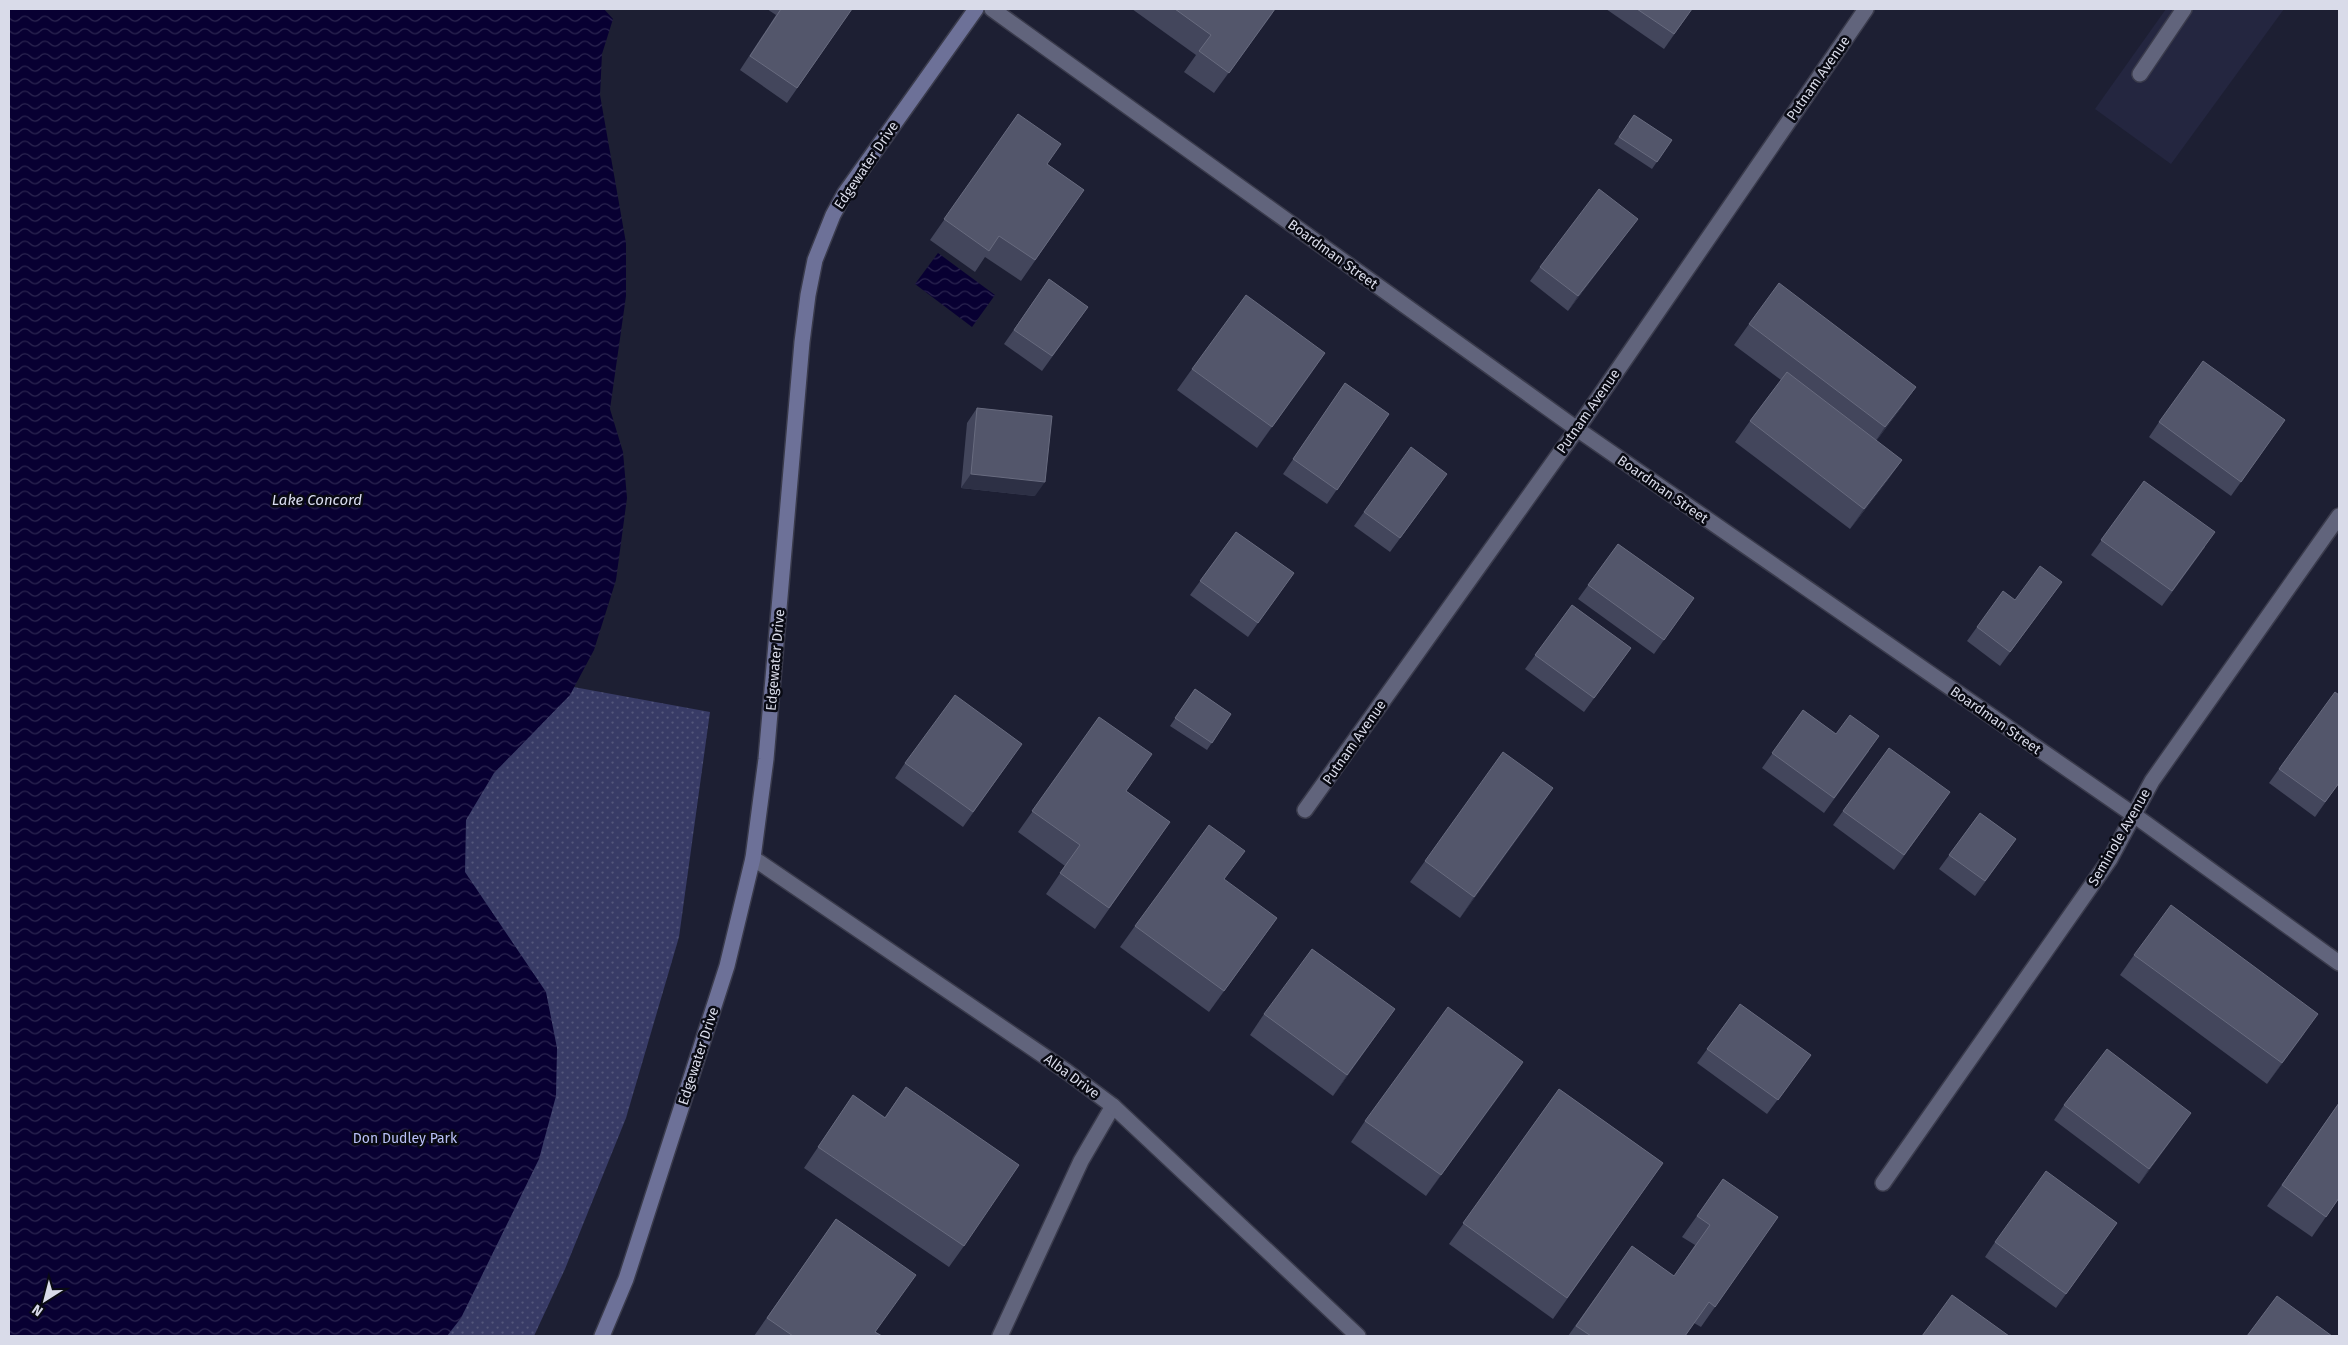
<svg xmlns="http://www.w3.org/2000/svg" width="2348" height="1345" viewBox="0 0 2348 1345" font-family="'Fira Sans',sans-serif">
	<defs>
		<pattern id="park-dots" width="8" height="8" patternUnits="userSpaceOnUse" patternTransform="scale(1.25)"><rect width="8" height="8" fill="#383b66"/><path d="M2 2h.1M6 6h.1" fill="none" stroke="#54577c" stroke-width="1.8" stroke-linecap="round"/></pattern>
		<pattern id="water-waves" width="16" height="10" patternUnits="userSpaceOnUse" patternTransform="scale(1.25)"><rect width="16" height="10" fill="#080032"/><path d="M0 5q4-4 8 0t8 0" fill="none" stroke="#2b2550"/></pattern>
	</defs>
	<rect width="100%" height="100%" fill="#1d1f33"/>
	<path fill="#242640" d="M 2166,9 L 2284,9 L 2171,164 L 2095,109 Z"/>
	<path fill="url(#park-dots)" d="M 497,673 L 710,712 L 679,937 L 626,1118 L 565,1269 L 534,1336 L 9,1336 L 9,1037 Z"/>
	<g fill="url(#water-waves)">
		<path d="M 9,9 L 604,9 L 613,19 L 602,54 L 600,95 L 626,243 L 626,296 L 610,409 L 623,452 L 627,498 L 616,580 L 594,650 L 570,695 L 494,773 L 466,820 L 465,872 L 546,992 L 557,1048 L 556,1096 L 539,1159 L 461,1318 L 447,1336 L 9,1336 Z"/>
		<path d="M 938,253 L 995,295 L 972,327 L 915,284 Z"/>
	</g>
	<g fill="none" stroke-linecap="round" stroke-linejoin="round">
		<defs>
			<g id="lane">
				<path d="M 2140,74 L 2184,9"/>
				<path d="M 1000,1336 L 1081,1161 L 1113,1106"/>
			</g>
			<g id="street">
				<path d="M 992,9 L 1577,429 L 2134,815 L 2339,963"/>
				<path d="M 1305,810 L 1577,429 L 1866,9"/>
				<path d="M 753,858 L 1066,1071 L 1113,1106 L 1358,1336"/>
				<path d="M 1883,1183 L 2110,859 L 2152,781 L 2339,516"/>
			</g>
			<path id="secondary" d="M 602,1336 L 626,1279 L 727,966 L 753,858 L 766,759 L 802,342 L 808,295 L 815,260 L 833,215 L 845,193 L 976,9"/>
		</defs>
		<use href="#lane" stroke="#3a3b4c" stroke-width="18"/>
		<use href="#street" stroke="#3a3b4c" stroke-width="18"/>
		<use href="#secondary" stroke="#3a3b4c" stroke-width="18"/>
		<use href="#lane" stroke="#61647c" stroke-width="15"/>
		<use href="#street" stroke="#61647c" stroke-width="15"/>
		<use href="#secondary" stroke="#6d7198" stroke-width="15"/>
	</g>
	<g fill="#43465c">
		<path d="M 767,9 L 852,9 L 787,103 L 740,70 L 776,15 Z"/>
		<path d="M 1132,9 L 1275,9 L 1214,93 L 1184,72 L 1196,55 Z"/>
		<path d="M 1606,9 L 1692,9 L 1664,49 Z"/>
		<path d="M 1018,114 L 1047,164 L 1084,190 L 1021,281 L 985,257 L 975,272 L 930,240 Z"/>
		<path d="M 1634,115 L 1672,140 L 1652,169 L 1614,144 Z"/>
		<path d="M 1638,219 L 1627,233 L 1568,311 L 1530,281 L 1540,267 Z"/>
		<path d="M 1049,279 L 1088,307 L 1042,371 L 1004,344 Z"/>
		<path d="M 1749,324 L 1916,387 L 1901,408 L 1876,441 L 1902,460 L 1887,481 L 1850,529 L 1735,442 L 1750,421 L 1781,380 L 1734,345 Z"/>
		<path d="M 1325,353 L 1257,448 L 1177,390 L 1192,369 Z"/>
		<path d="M 1345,383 L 1389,414 L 1327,504 L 1283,474 Z"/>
		<path d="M 977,408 L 1035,496 L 961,488 L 967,423 Z"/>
		<path d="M 2285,420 L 2231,496 L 2149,437 L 2159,422 Z"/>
		<path d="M 2144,481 L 2205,547 L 2162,606 L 2091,555 Z"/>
		<path d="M 1437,488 L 1390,552 L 1354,526 L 1364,512 Z"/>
		<path d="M 1236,532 L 1294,573 L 1248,637 L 1190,595 Z"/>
		<path d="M 1618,544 L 1694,598 L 1654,654 L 1578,599 Z"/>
		<path d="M 2062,582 L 2000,666 L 1967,641 L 1977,627 L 2015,600 Z"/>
		<path d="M 1572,605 L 1631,648 L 1584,712 L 1525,669 Z"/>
		<path d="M 1195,689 L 1231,714 L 1207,750 L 1170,726 Z"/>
		<path d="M 1803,710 L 1836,734 L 1869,751 L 1824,813 L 1762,768 Z"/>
		<path d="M 1099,717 L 1126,791 L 1170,822 L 1095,929 L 1046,894 L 1065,866 L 1018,832 Z"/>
		<path d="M 1012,758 L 963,827 L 895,778 L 905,763 Z"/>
		<path d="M 2279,769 L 2339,783 L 2315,817 L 2269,783 Z"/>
		<path d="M 1553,788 L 1460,918 L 1410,882 L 1425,861 Z"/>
		<path d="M 1950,792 L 1894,870 L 1833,825 L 1843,811 Z"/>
		<path d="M 1980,813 L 2016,839 L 1975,896 L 1939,869 Z"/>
		<path d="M 1224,880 L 1277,918 L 1209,1012 L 1120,947 L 1135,926 Z"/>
		<path d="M 2134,955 L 2304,1034 L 2267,1084 L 2120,975 Z"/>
		<path d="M 1740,1004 L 1811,1055 L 1767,1114 L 1697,1063 Z"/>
		<path d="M 1395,1009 L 1333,1096 L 1250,1035 L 1264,1014 Z"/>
		<path d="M 1523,1062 L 1426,1196 L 1351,1142 L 1365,1121 Z"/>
		<path d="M 906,1087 L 964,1246 L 949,1267 L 804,1168 L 853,1095 L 885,1117 Z"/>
		<path d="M 1559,1089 L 1663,1163 L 1553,1319 L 1449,1244 Z"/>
		<path d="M 2339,1103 L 2339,1198 L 2312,1237 L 2267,1206 Z"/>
		<path d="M 2064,1105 L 2181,1127 L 2139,1184 L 2054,1120 Z"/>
		<path d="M 1723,1179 L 1778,1217 L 1701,1327 L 1694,1323 L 1685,1336 L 1568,1336 L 1632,1246 L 1674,1276 L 1695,1245 L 1682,1237 Z"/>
		<path d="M 836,1219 L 876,1332 L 882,1336 L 754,1336 Z"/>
		<path d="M 2117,1223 L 2056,1308 L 1985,1257 L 1995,1242 Z"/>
	</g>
	<g fill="#2d3045">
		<path d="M 1275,9 L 1271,16 L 1214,93 L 1229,73 Z"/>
		<path d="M 1638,219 L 1627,233 L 1568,311 L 1578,296 Z"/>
		<path d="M 1325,353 L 1311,374 L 1257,448 L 1272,427 Z"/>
		<path d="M 1916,387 L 1901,408 L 1871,448 L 1885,427 Z"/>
		<path d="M 1902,460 L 1887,481 L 1850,529 L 1864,509 Z"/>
		<path d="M 971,474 L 1045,482 L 1035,496 L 961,488 Z"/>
		<path d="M 1553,788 L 1539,809 L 1460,918 L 1474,897 Z"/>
		<path d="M 1277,918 L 1262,938 L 1209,1012 L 1224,991 Z"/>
		<path d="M 1395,1009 L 1380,1030 L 1333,1096 L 1347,1075 Z"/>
		<path d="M 2318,1014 L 2304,1034 L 2267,1084 L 2282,1063 Z"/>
		<path d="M 1523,1062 L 1509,1083 L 1426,1196 L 1441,1175 Z"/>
		<path d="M 2191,1113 L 2181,1127 L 2139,1184 L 2149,1169 Z"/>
	</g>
	<g fill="#53566b" stroke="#686b7f">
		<path d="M 781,9 L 852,9 L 797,88 L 750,56 Z"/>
		<path d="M 1175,9 L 1275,9 L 1229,73 L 1199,51 L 1211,35 Z"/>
		<path d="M 1637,9 L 1692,9 L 1674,34 Z"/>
		<path d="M 1018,114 L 1061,144 L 1047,164 L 1084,190 L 1035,260 L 999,236 L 989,251 L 944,219 Z"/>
		<path d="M 1634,115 L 1672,140 L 1657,162 L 1619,137 Z"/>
		<path d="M 1599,189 L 1638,219 L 1578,296 L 1540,267 Z"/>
		<path d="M 1049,279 L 1088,307 L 1052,356 L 1014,330 Z"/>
		<path d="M 1779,283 L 1916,387 L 1885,427 L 1749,324 Z"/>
		<path d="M 1246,295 L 1325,353 L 1272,427 L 1192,369 Z"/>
		<path d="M 2203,361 L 2285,420 L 2241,482 L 2159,422 Z"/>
		<path d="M 1787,372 L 1902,460 L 1864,509 L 1750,421 Z"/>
		<path d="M 1345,383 L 1389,414 L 1337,490 L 1293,459 Z"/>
		<path d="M 977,408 L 1052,416 L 1045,482 L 971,474 Z"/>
		<path d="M 1411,447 L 1447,474 L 1400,538 L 1364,512 Z"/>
		<path d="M 2144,481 L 2215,532 L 2172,591 L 2101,540 Z"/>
		<path d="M 1236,532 L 1294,573 L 1258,623 L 1200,581 Z"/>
		<path d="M 1618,544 L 1694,598 L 1664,640 L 1588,585 Z"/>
		<path d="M 2040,566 L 2062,582 L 2010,652 L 1977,627 L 2003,591 L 2015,600 Z"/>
		<path d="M 1572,605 L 1631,648 L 1594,698 L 1535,655 Z"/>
		<path d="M 1195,689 L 1231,714 L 1212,743 L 1175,718 Z"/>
		<path d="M 2335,692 L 2339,695 L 2339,783 L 2325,802 L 2279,769 Z"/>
		<path d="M 955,695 L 1022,744 L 973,812 L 905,763 Z"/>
		<path d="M 1803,710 L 1836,734 L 1850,715 L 1879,736 L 1834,798 L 1772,753 Z"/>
		<path d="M 1099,717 L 1152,754 L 1126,791 L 1170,822 L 1109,908 L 1060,873 L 1080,845 L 1032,811 Z"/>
		<path d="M 1889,748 L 1950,792 L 1904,855 L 1843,811 Z"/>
		<path d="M 1503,752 L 1553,788 L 1474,897 L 1425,861 Z"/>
		<path d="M 1980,813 L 2016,839 L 1985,881 L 1949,855 Z"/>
		<path d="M 1209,825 L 1245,851 L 1224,879 L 1277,918 L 1224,991 L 1135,926 Z"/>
		<path d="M 2171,905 L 2318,1014 L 2282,1063 L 2134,955 Z"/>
		<path d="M 1312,949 L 1395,1009 L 1347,1075 L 1264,1014 Z"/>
		<path d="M 1740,1004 L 1811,1055 L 1778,1100 L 1707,1049 Z"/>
		<path d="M 1448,1007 L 1523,1062 L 1441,1175 L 1365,1121 Z"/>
		<path d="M 2107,1049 L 2191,1113 L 2149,1169 L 2064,1105 Z"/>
		<path d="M 906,1087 L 1019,1165 L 964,1246 L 818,1147 L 853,1095 L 885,1118 Z"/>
		<path d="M 1559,1089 L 1663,1163 L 1567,1298 L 1463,1223 Z"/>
		<path d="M 2339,1103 L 2339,1198 L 2326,1217 L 2282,1185 Z"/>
		<path d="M 2046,1171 L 2117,1223 L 2066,1294 L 1995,1242 Z"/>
		<path d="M 1723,1179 L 1778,1217 L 1715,1307 L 1709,1302 L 1685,1336 L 1591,1336 L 1576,1326 L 1632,1246 L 1674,1276 L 1710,1225 L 1697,1216 Z"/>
		<path d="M 836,1219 L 916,1275 L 875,1332 L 882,1336 L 793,1336 L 767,1318 Z"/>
		<path d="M 1952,1295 L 2009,1336 L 1922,1336 Z"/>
		<path d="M 2277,1296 L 2332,1336 L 2247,1336 Z"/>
	</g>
	<g text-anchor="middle" stroke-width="5" stroke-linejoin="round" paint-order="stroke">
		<g font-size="14" fill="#d9dbe9" stroke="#090a13">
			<text transform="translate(1818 78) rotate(-55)" y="5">Putnam Avenue</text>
			<text transform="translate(866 165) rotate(-56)" y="5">Edgewater Drive</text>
			<text transform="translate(1333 254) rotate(36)" y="5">Boardman Street</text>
			<text transform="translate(1588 411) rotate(-55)" y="5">Putnam Avenue</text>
			<text transform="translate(1663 489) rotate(35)" y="5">Boardman Street</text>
			<text transform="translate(775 660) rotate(-85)" y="5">Edgewater Drive</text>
			<text transform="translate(1996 720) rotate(35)" y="5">Boardman Street</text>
			<text transform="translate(1354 742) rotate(-55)" y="5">Putnam Avenue</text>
			<text transform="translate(2119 837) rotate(-60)" y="5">Seminole Avenue</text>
			<text transform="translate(698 1056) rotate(-72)" y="5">Edgewater Drive</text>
			<text transform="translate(1072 1076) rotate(36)" y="5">Alba Drive</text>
		</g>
		<g font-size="14" fill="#bac1f8" stroke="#090a13">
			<text x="405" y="1143">Don Dudley Park</text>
		</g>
		<g font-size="15" font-style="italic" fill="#daddf0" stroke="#090a13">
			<text x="317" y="505">Lake Concord</text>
		</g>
	</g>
	<rect width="2348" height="1345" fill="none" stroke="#d9dbe9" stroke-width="20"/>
	<g transform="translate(45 1300) rotate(216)" stroke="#090a13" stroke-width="4" paint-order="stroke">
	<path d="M0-4L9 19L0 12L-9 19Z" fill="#d9dbe9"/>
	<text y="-8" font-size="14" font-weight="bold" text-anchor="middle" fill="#d9dbe9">N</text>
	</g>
</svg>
